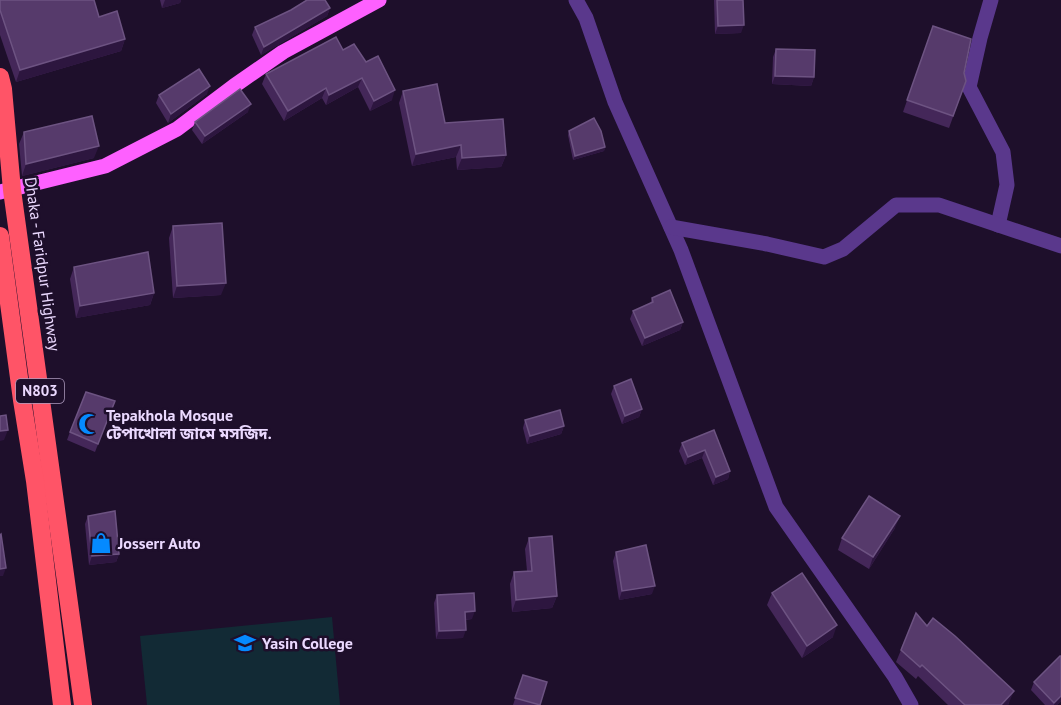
<svg xmlns="http://www.w3.org/2000/svg" width="1061" height="705" viewBox="0 0 1061 705" font-family="'PT Sans','Noto Sans Bengali',sans-serif">
	<rect width="100%" height="100%" fill="#1e0f2b"/>
	<path fill="#122a35" d="M 332,617 L 340,705 L 147,705 L 140,636 Z"/>
	<g fill="none" stroke-linecap="round" stroke-linejoin="round">
		<g stroke="#5a388c" stroke-width="15">
			<path d="M 576,0 L 586,18 L 615,102 L 681,250 L 776,507 L 895,677 L 911,705"/>
			<path d="M 991,0 L 980,38 L 969,87 L 1003,152 L 1007,185 L 998,225"/>
			<path d="M 671,227 L 767,244 L 824,257 L 843,249 L 896,205 L 939,205 L 1061,246"/>
		</g>
		<path stroke="#fe60ff" stroke-width="15" d="M 0,192 L 105,166 L 177,129 L 234,86 L 283,52 L 379,0"/>
		<g stroke="#ff5467" stroke-width="18">
			<path d="M 0,77 L 3,89 L 12,190 L 83,705"/>
			<path d="M 0,236 L 22,400 L 35,481 L 62,705"/>
		</g>
	</g>
	<g fill="#442759">
		<path d="M 0,0 L 99,17 L 125,39 L 121,51 L 16,82 L 0,35 Z"/>
		<path d="M 160,0 L 181,0 L 180,3 L 162,8 Z"/>
		<path d="M 714,0 L 743,0 L 741,33 L 715,34 Z"/>
		<path d="M 330,8 L 327,16 L 261,55 L 252,35 L 255,27 Z"/>
		<path d="M 933,26 L 966,81 L 949,128 L 903,112 Z"/>
		<path d="M 776,49 L 814,77 L 811,86 L 772,84 L 773,57 Z"/>
		<path d="M 343,50 L 366,62 L 392,100 L 370,111 L 358,87 L 326,105 L 322,98 L 284,121 L 262,84 L 266,74 Z"/>
		<path d="M 403,91 L 445,123 L 506,155 L 501,167 L 457,170 L 456,157 L 412,166 L 399,103 Z"/>
		<path d="M 207,94 L 168,123 L 156,103 L 159,95 Z"/>
		<path d="M 248,112 L 202,144 L 192,130 L 195,122 Z"/>
		<path d="M 569,131 L 605,147 L 604,151 L 573,160 L 568,135 Z"/>
		<path d="M 24,132 L 94,158 L 22,176 L 19,144 Z"/>
		<path d="M 173,226 L 221,295 L 173,298 L 169,238 Z"/>
		<path d="M 74,267 L 154,293 L 150,305 L 76,318 L 70,279 Z"/>
		<path d="M 652,298 L 683,322 L 680,330 L 642,346 L 630,319 L 633,311 L 650,304 Z"/>
		<path d="M 614,386 L 642,409 L 639,417 L 622,424 L 611,394 Z"/>
		<path d="M 115,401 L 95,452 L 67,440 L 70,432 Z"/>
		<path d="M 525,420 L 564,426 L 561,434 L 527,444 L 523,428 Z"/>
		<path d="M 714,430 L 730,471 L 728,479 L 713,485 L 702,458 L 685,465 L 679,451 L 682,443 Z"/>
		<path d="M 88,516 L 119,554 L 116,562 L 89,565 L 85,524 Z"/>
		<path d="M 895,528 L 869,569 L 838,550 L 842,538 Z"/>
		<path d="M 529,538 L 557,596 L 552,608 L 512,612 L 510,584 L 514,572 L 527,571 L 525,549 Z"/>
		<path d="M 616,552 L 652,594 L 619,600 L 613,561 Z"/>
		<path d="M 772,593 L 833,637 L 802,658 L 767,605 Z"/>
		<path d="M 437,595 L 472,619 L 465,620 L 463,638 L 436,639 L 434,603 Z"/>
		<path d="M 927,626 L 1009,703 L 1008,705 L 948,705 L 918,676 L 916,679 L 896,662 L 901,650 Z"/>
		<path d="M 523,675 L 540,705 L 513,705 Z"/>
		<path d="M 1034,682 L 1061,701 L 1057,705 L 1045,705 L 1031,690 Z"/>
	</g>
	<g fill="#2d163f">
		<path d="M 165,0 L 181,0 L 180,3 L 162,8 Z"/>
		<path d="M 330,8 L 327,16 L 261,55 L 264,47 Z"/>
		<path d="M 744,25 L 741,33 L 715,34 L 718,26 Z"/>
		<path d="M 125,39 L 121,51 L 16,82 L 20,70 Z"/>
		<path d="M 775,76 L 814,77 L 811,86 L 772,84 Z"/>
		<path d="M 362,78 L 358,87 L 326,105 L 329,95 Z"/>
		<path d="M 210,86 L 207,94 L 168,123 L 171,114 Z"/>
		<path d="M 326,88 L 322,98 L 284,121 L 288,111 Z"/>
		<path d="M 395,90 L 392,100 L 370,111 L 374,101 Z"/>
		<path d="M 251,104 L 248,112 L 202,144 L 205,136 Z"/>
		<path d="M 461,145 L 456,157 L 412,166 L 416,154 Z"/>
		<path d="M 99,146 L 94,158 L 22,176 L 26,164 Z"/>
		<path d="M 605,147 L 604,151 L 573,160 L 575,156 Z"/>
		<path d="M 506,155 L 501,167 L 457,170 L 462,158 Z"/>
		<path d="M 226,283 L 221,295 L 173,298 L 177,286 Z"/>
		<path d="M 154,293 L 150,305 L 76,318 L 80,306 Z"/>
		<path d="M 683,322 L 680,330 L 642,346 L 645,338 Z"/>
		<path d="M 642,409 L 639,417 L 622,424 L 625,416 Z"/>
		<path d="M 564,426 L 561,434 L 527,444 L 530,436 Z"/>
		<path d="M 8,430 L 4,440 L 0,441 L 0,431 Z"/>
		<path d="M 705,450 L 702,458 L 685,465 L 688,457 Z"/>
		<path d="M 730,471 L 728,479 L 713,485 L 716,477 Z"/>
		<path d="M 900,516 L 895,528 L 869,569 L 873,557 Z"/>
		<path d="M 119,554 L 116,562 L 89,565 L 92,556 Z"/>
		<path d="M 6,568 L 3,576 L 0,576 L 0,569 Z"/>
		<path d="M 655,586 L 652,594 L 619,600 L 622,591 Z"/>
		<path d="M 557,596 L 552,608 L 512,612 L 516,600 Z"/>
		<path d="M 475,611 L 472,619 L 462,620 L 465,612 Z"/>
		<path d="M 837,625 L 833,637 L 802,658 L 807,646 Z"/>
		<path d="M 466,630 L 463,638 L 436,639 L 439,631 Z"/>
		<path d="M 1014,691 L 1009,703 L 1008,705 L 1001,705 Z"/>
		<path d="M 1061,696 L 1061,701 L 1057,705 L 1054,705 L 1054,703 Z"/>
	</g>
	<g fill="#563a6b" stroke="#6d5382" stroke-width="1.5">
		<path d="M 0,0 L 94,0 L 99,17 L 117,11 L 125,39 L 20,70 L 0,10 Z"/>
		<path d="M 307,0 L 325,0 L 330,8 L 264,47 L 255,27 L 291,10 Z"/>
		<path d="M 717,0 L 743,0 L 744,25 L 718,26 Z"/>
		<path d="M 933,26 L 971,39 L 964,73 L 966,81 L 953,116 L 907,100 Z"/>
		<path d="M 336,37 L 343,50 L 354,44 L 366,62 L 378,56 L 395,90 L 374,101 L 362,78 L 329,95 L 326,88 L 288,111 L 266,74 Z"/>
		<path d="M 776,49 L 815,50 L 814,77 L 775,76 Z"/>
		<path d="M 199,69 L 210,86 L 171,114 L 159,95 Z"/>
		<path d="M 437,84 L 445,123 L 503,119 L 506,155 L 462,158 L 461,145 L 416,154 L 403,91 Z"/>
		<path d="M 240,89 L 251,104 L 205,136 L 195,122 Z"/>
		<path d="M 92,116 L 99,146 L 26,164 L 24,132 Z"/>
		<path d="M 594,118 L 601,131 L 605,147 L 575,156 L 569,131 Z"/>
		<path d="M 222,223 L 226,283 L 177,286 L 173,226 Z"/>
		<path d="M 148,252 L 154,293 L 80,306 L 74,267 Z"/>
		<path d="M 670,290 L 683,322 L 645,338 L 633,311 L 653,302 L 652,298 Z"/>
		<path d="M 631,379 L 642,409 L 625,416 L 614,386 Z"/>
		<path d="M 86,392 L 115,401 L 98,444 L 70,432 Z"/>
		<path d="M 560,410 L 564,426 L 530,436 L 525,420 Z"/>
		<path d="M 6,415 L 8,430 L 0,431 L 0,416 Z"/>
		<path d="M 714,430 L 730,471 L 716,477 L 705,450 L 688,457 L 682,443 Z"/>
		<path d="M 869,496 L 900,516 L 873,557 L 842,538 Z"/>
		<path d="M 115,511 L 119,554 L 92,556 L 88,516 Z"/>
		<path d="M 1,534 L 6,568 L 0,569 L 0,535 Z"/>
		<path d="M 552,536 L 557,596 L 516,600 L 514,572 L 532,571 L 529,538 Z"/>
		<path d="M 646,545 L 655,586 L 622,591 L 616,552 Z"/>
		<path d="M 802,573 L 837,625 L 807,646 L 772,593 Z"/>
		<path d="M 474,593 L 475,611 L 465,612 L 466,630 L 439,631 L 437,595 Z"/>
		<path d="M 916,613 L 927,626 L 933,618 L 955,636 L 1014,691 L 1001,705 L 965,705 L 922,665 L 920,667 L 901,650 Z"/>
		<path d="M 1060,656 L 1061,656 L 1061,696 L 1054,703 L 1034,682 Z"/>
		<path d="M 523,675 L 547,682 L 540,705 L 515,698 Z"/>
	</g>
	<defs>
		<symbol id="mosque-bare" viewBox="-9 -9 18 18"><path d="M3.5-4.9A6 6 0 1 0 3.5 4.9A5 5 0 1 1 3.5-4.9Z" fill="#058aff" stroke="#1e0f2b" stroke-width="2.5" paint-order="stroke"/></symbol>
		<symbol id="shop-bare" viewBox="-9 -9 18 18"><path d="M-5-2.5h2.3a2.7 3.5 0 0 1 5.4 0H5L5.5 6h-11ZM-1.5-2.5h3a1.5 2.3 0 0 0-3 0Z" fill="#058aff" stroke="#1e0f2b" stroke-width="2.5" paint-order="stroke"/></symbol>
		<symbol id="university-bare" viewBox="-9 -9 18 18"><path d="M0-5L7-2L0 1L-7-2ZM-4 1L0 2.5L4 1V4Q0 6-4 4Z" fill="#058aff" stroke="#1e0f2b" stroke-width="2.5" paint-order="stroke"/></symbol>
	</defs>
	<g fill-rule="evenodd">
		<use href="#mosque-bare" x="74" y="409" width="30" height="30"/>
		<use href="#shop-bare" x="86" y="528" width="30" height="30"/>
		<use href="#university-bare" x="230" y="628" width="30" height="30"/>
	</g>
	<g text-anchor="middle" stroke-width="5" stroke-linejoin="round" paint-order="stroke">
		<rect fill="#1e0f2b" stroke="#ae9cbf" stroke-width="1.5" x="16" y="379" width="48" height="24" rx="4.5"/>
		<g font-size="15" font-weight="bold" fill="#ebd9ff">
			<text x="40" y="396">N803</text>
		</g>
		<g font-size="16" fill="#ebd9ff" stroke="#1e0f2b">
			<text transform="translate(43 264) rotate(82)" y="6">Dhaka - Faridpur Highway</text>
		</g>
		<g font-size="16" font-weight="bold" fill="#ebd9ff" stroke="#1e0f2b" text-anchor="start">
			<text x="106" y="421">Tepakhola Mosque<tspan x="106" dy="18">টেপাখোলা জামে মসজিদ.</tspan></text>
			<text x="118" y="549">Josserr Auto</text>
			<text x="262" y="649">Yasin College</text>
		</g>
	</g>
</svg>
